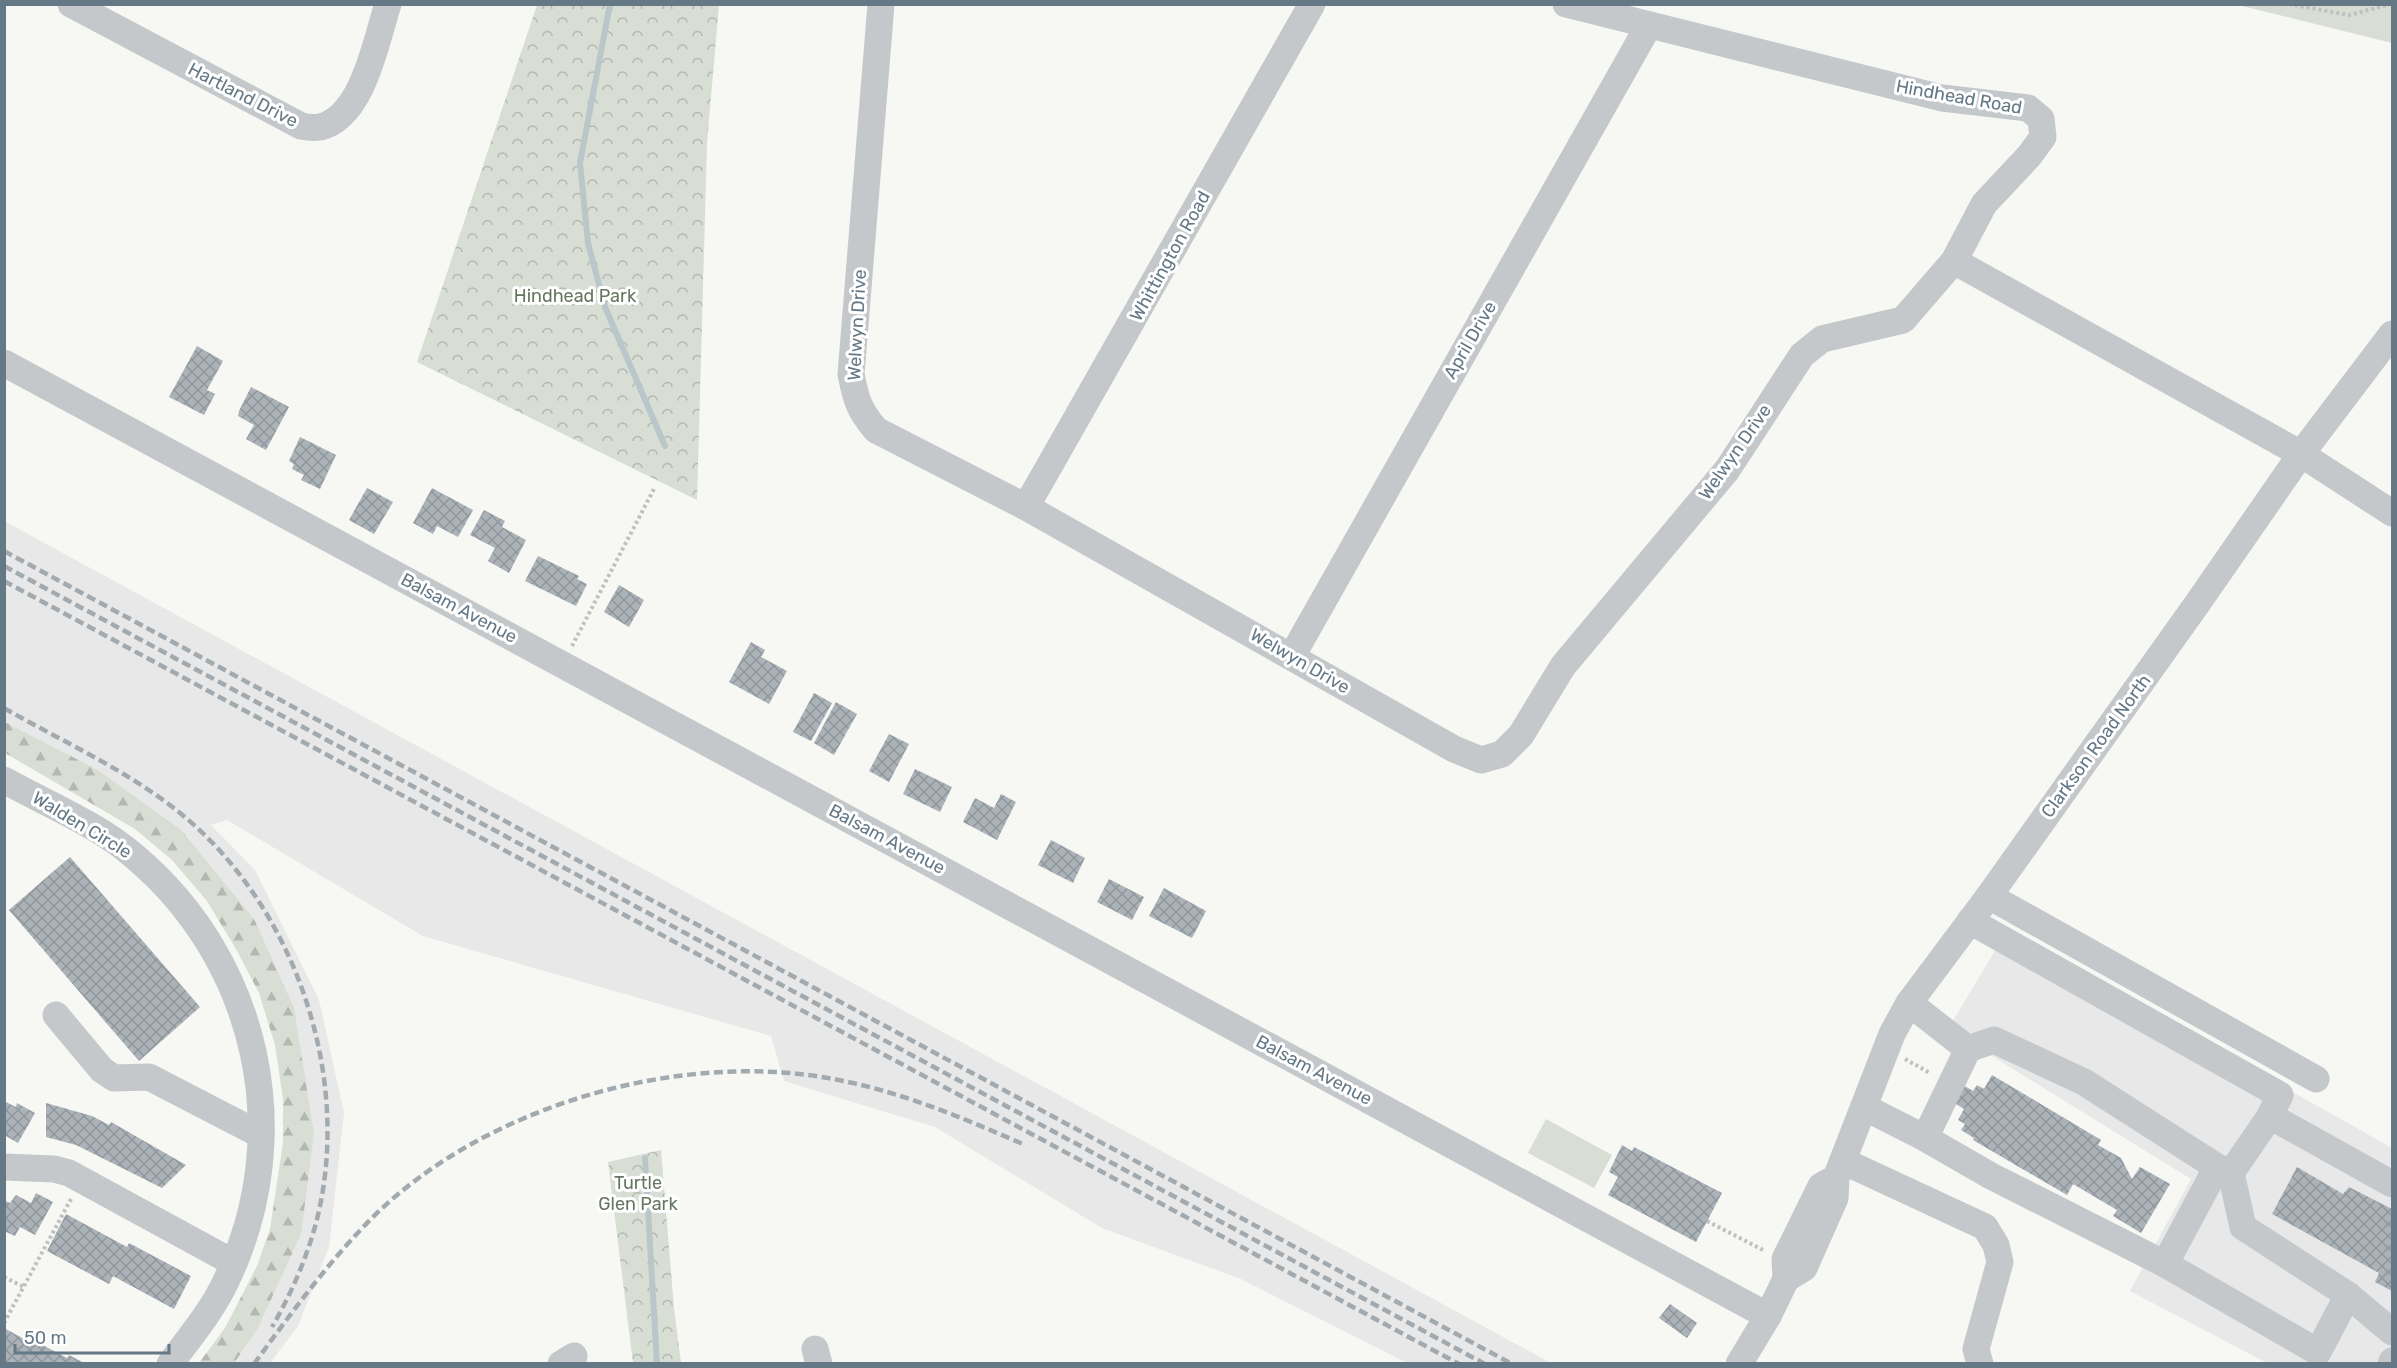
<svg xmlns="http://www.w3.org/2000/svg" width="2397" height="1368" viewBox="0 0 2397 1368" font-family="Rubik,sans-serif">
	<defs>
		<pattern id="forest-firs" width="22" height="20" patternUnits="userSpaceOnUse" patternTransform="scale(1.5)"><rect width="22" height="20" fill="#d8ded4"/><path d="M5 1l3.5 6h-7zM16 11l3.5 6h-7z" fill="#b3b9b2"/></pattern>
		<pattern id="park-crowns" width="20" height="18" patternUnits="userSpaceOnUse" patternTransform="scale(1.5)"><rect width="20" height="18" fill="#d8ded4"/><path d="M2 6a3 3 0 1 1 6 0M12 15a3 3 0 1 1 6 0" fill="none" stroke="#b3b9b2"/></pattern>
		<pattern id="building-cross-hatch" width="8" height="8" patternUnits="userSpaceOnUse" patternTransform="scale(1.5)"><rect width="8" height="8" fill="#abb3b9"/><path d="M0 0l8 8M0 8l8-8" fill="none" stroke="#8f969c"/></pattern>
	</defs>
	<rect width="100%" height="100%" fill="#f7f7f3"/>
	<g fill="#e7e8e7">
		<path d="M 4,521 L 1551,1363 L 1407,1363 L 1241,1279 L 1102,1228 L 935,1127 L 784,1081 L 771,1036 L 423,936 L 227,820 L 211,825 L 255,870 L 319,1000 L 344,1113 L 329,1247 L 298,1326 L 270,1363 L 234,1363 L 257,1330 L 314,1134 L 254,919 L 98,770 L 5,722 Z"/>
		<path d="M 2007,931 L 2392,1148 L 2392,1363 L 2267,1363 L 2130,1291 L 2191,1179 L 1948,1029 Z"/>
	</g>
	<g fill="#d8ded4">
		<path d="M 2238,5 L 2392,5 L 2392,43 Z"/>
		<path d="M 1546,1119 L 1612,1155 L 1594,1188 L 1528,1153 Z"/>
	</g>
	<path fill="url(#forest-firs)" d="M 5,722 L 98,770 L 181,830 L 254,919 L 294,1008 L 314,1134 L 301,1234 L 257,1330 L 234,1363 L 199,1363 L 225,1328 L 257,1266 L 270,1229 L 283,1143 L 283,1099 L 275,1045 L 259,993 L 236,949 L 207,901 L 172,860 L 135,829 L 5,753 Z"/>
	<g fill="url(#park-crowns)">
		<path d="M 537,5 L 719,5 L 707,143 L 697,500 L 417,362 Z"/>
		<path d="M 661,1150 L 674,1308 L 681,1363 L 633,1363 L 608,1162 Z"/>
	</g>
	<g fill="none" stroke-linecap="round" stroke-linejoin="round">
		<g stroke="#b9c7ca" stroke-width="6">
			<path d="M 610,4 L 580,163 L 588,243 L 605,307 L 665,446"/>
			<path d="M 645,1158 L 657,1364"/>
		</g>
	</g>
	<g fill="url(#building-cross-hatch)">
		<path d="M 197,346 L 223,361 L 207,390 L 215,394 L 204,415 L 169,397 Z"/>
		<path d="M 251,387 L 289,407 L 266,450 L 246,439 L 254,425 L 238,416 L 239,411 Z"/>
		<path d="M 300,437 L 336,455 L 320,489 L 301,480 L 304,475 L 292,469 L 294,464 L 289,461 Z"/>
		<path d="M 367,488 L 393,502 L 374,534 L 349,520 Z"/>
		<path d="M 432,488 L 473,510 L 458,537 L 437,526 L 433,534 L 413,523 Z"/>
		<path d="M 484,510 L 505,521 L 502,527 L 526,540 L 509,573 L 488,561 L 495,548 L 470,535 Z"/>
		<path d="M 538,556 L 579,576 L 577,579 L 587,584 L 576,606 L 525,581 Z"/>
		<path d="M 619,585 L 644,600 L 629,627 L 604,612 Z"/>
		<path d="M 751,642 L 765,650 L 761,657 L 787,671 L 769,704 L 729,682 Z"/>
		<path d="M 814,693 L 832,703 L 811,741 L 793,732 Z"/>
		<path d="M 836,702 L 857,714 L 834,755 L 814,743 Z"/>
		<path d="M 889,734 L 909,744 L 889,782 L 869,771 Z"/>
		<path d="M 915,769 L 952,787 L 940,812 L 903,794 Z"/>
		<path d="M 1001,794 L 1016,802 L 997,840 L 963,822 L 975,798 L 994,808 Z"/>
		<path d="M 1051,840 L 1085,858 L 1073,883 L 1038,865 Z"/>
		<path d="M 70,857 L 200,1007 L 139,1061 L 9,910 Z"/>
		<path d="M 1109,879 L 1144,897 L 1132,920 L 1097,902 Z"/>
		<path d="M 1164,888 L 1206,911 L 1192,938 L 1149,916 Z"/>
		<path d="M 1992,1075 L 2101,1140 L 2098,1145 L 2121,1158 L 2132,1179 L 2140,1167 L 2170,1184 L 2141,1233 L 2113,1216 L 2117,1210 L 2073,1184 L 2067,1195 L 1973,1140 L 1974,1138 L 1961,1130 L 1965,1124 L 1958,1120 L 1964,1109 L 1948,1099 L 1958,1082 L 1973,1091 L 1977,1085 L 1984,1089 Z"/>
		<path d="M 4,1101 L 16,1107 L 17,1103 L 35,1113 L 18,1143 L 4,1135 Z"/>
		<path d="M 46,1103 L 92,1116 L 109,1125 L 111,1122 L 186,1165 L 162,1188 L 76,1145 L 46,1137 Z"/>
		<path d="M 1622,1145 L 1632,1151 L 1634,1147 L 1722,1193 L 1696,1242 L 1608,1195 L 1618,1177 L 1609,1172 Z"/>
		<path d="M 2297,1167 L 2343,1194 L 2349,1187 L 2392,1209 L 2392,1291 L 2375,1282 L 2379,1273 L 2272,1214 Z"/>
		<path d="M 36,1193 L 53,1202 L 35,1235 L 20,1227 L 15,1236 L 4,1231 L 4,1200 L 10,1203 L 16,1195 L 31,1203 Z"/>
		<path d="M 66,1214 L 127,1247 L 129,1243 L 191,1276 L 174,1309 L 113,1276 L 109,1284 L 47,1251 Z"/>
		<path d="M 1670,1304 L 1697,1323 L 1687,1338 L 1659,1318 Z"/>
		<path d="M 4,1328 L 35,1345 L 37,1342 L 67,1358 L 69,1355 L 86,1364 L 4,1364 Z"/>
	</g>
	<g fill="none" stroke-linecap="round" stroke-linejoin="round">
		<g stroke="#bec0c2" stroke-width="4" stroke-dasharray="3 3" stroke-linecap="butt">
			<path d="M 2289,4 L 2349,15 L 2391,4"/>
			<path d="M 572,646 L 655,487"/>
			<path d="M 1905,1059 L 1930,1073"/>
			<path d="M 1707,1221 L 1765,1251"/>
			<path d="M 4,1277 L 24,1287"/>
			<path d="M 4,1323 L 71,1199"/>
		</g>
		<g stroke="#c4c8cb" stroke-width="27">
			<path d="M 71,4 L 301,126 C 306,127 314,128 320,127 C 363,117 376,41 388,4"/>
			<path d="M 881,4 L 851,374 C 856,400 859,410 876,430 L 1026,507 L 1454,749 L 1481,760 L 1502,754 L 1521,735 L 1563,666 L 1727,470 L 1802,355 L 1822,339 L 1903,320 L 1954,261 L 1984,204 L 2029,156 L 2043,137 L 2041,119 L 2028,108 L 1942,98 L 1566,4"/>
			<path d="M 1954,261 L 2301,454 L 2392,513"/>
			<path d="M 4,363 L 1768,1316"/>
			<path d="M 1026,507 L 1312,4"/>
			<path d="M 1292,656 L 1649,25"/>
			<path d="M 4,780 C 47,804 97,824 134,856 C 258,960 297,1134 226,1281 C 212,1311 190,1337 170,1364"/>
			<path d="M 1989,896 L 2316,1079"/>
			<path d="M 1970,921 L 2280,1095 L 2270,1116 L 2231,1173 L 2243,1227 L 2348,1295 L 2392,1332"/>
			<path d="M 1909,1003 L 1968,1049 L 1994,1040 L 2084,1082 L 2217,1167 L 2231,1173"/>
			<path d="M 56,1015 L 102,1070 L 114,1078 L 149,1077 L 261,1135"/>
			<path d="M 1864,1107 L 1925,1138 L 1991,1176 L 2165,1264 L 2318,1352 L 2348,1295"/>
			<path d="M 2270,1116 L 2392,1184"/>
			<path d="M 1925,1138 L 1968,1049"/>
			<path d="M 1843,1161 L 1985,1227 L 1996,1245 L 2000,1262 L 1976,1349 L 1980,1364"/>
			<path d="M 4,1167 L 54,1169 L 69,1173 L 234,1263"/>
			<path d="M 2165,1264 L 2217,1167"/>
			<path d="M 1786,1279 L 1785,1259 L 1821,1186 L 1830,1181"/>
			<path d="M 815,1349 L 819,1364"/>
			<path d="M 561,1364 L 574,1356"/>
			<path d="M 1739,1364 L 1768,1316 L 1786,1279 L 1804,1268 L 1835,1198 L 1836,1178 L 1892,1034 L 1909,1003 L 1989,896 L 2197,604 L 2301,454 L 2392,334"/>
			<path d="M 2391,1364 L 2392,1361"/>
		</g>
		<g stroke="#a2aaaf" stroke-width="4.5" stroke-dasharray="9 4.5" stroke-linecap="butt">
			<path d="M 4,551 L 1512,1364"/>
			<path d="M 4,566 L 1485,1364"/>
			<path d="M 4,581 L 1459,1364"/>
			<path d="M 4,708 C 63,742 127,770 180,813 C 295,906 354,1078 316,1223 C 306,1260 291,1294 272,1327"/>
			<path d="M 254,1364 C 292,1312 329,1261 374,1216 C 485,1107 675,1051 828,1078 C 897,1090 961,1117 1025,1145"/>
		</g>
	</g>
	<g text-anchor="middle" stroke-width="6" stroke-linejoin="round" paint-order="stroke">
		<g font-size="18" fill="#657886" stroke="#fff">
			<text transform="translate(243 95) rotate(27)" y="6">Hartland Drive</text>
			<text transform="translate(1959 97) rotate(10)" y="6">Hindhead Road</text>
			<text transform="translate(1170 256) rotate(-61)" y="6">Whittington Road</text>
			<text transform="translate(857 325) rotate(-87)" y="6">Welwyn Drive</text>
			<text transform="translate(1470 340) rotate(-60)" y="6">April Drive</text>
			<text transform="translate(1735 452) rotate(-55)" y="6">Welwyn Drive</text>
			<text transform="translate(459 608) rotate(28)" y="6">Balsam Avenue</text>
			<text transform="translate(1300 661) rotate(30)" y="6">Welwyn Drive</text>
			<text transform="translate(2096 746) rotate(-54)" y="6">Clarkson Road North</text>
			<text transform="translate(82 825) rotate(31)" y="6">Walden Circle</text>
			<text transform="translate(887 839) rotate(28)" y="6">Balsam Avenue</text>
			<text transform="translate(1314 1070) rotate(28)" y="6">Balsam Avenue</text>
		</g>
		<g font-size="18" fill="#667760" stroke="#fff">
			<text x="575" y="302">Hindhead Park</text>
			<text x="638" y="1189">Turtle<tspan x="638" dy="21">Glen Park</tspan></text>
		</g>
	</g>
	<rect width="2397" height="1368" fill="none" stroke="#657886" stroke-width="12"/>
	<path d="M15 1344v9h154v-9" fill="none" stroke="#657886" stroke-width="3"/>
	<text x="24" y="1344" font-size="18" fill="#657886" stroke="#ffffff" stroke-width="4.5" paint-order="stroke">50 m</text>
</svg>
